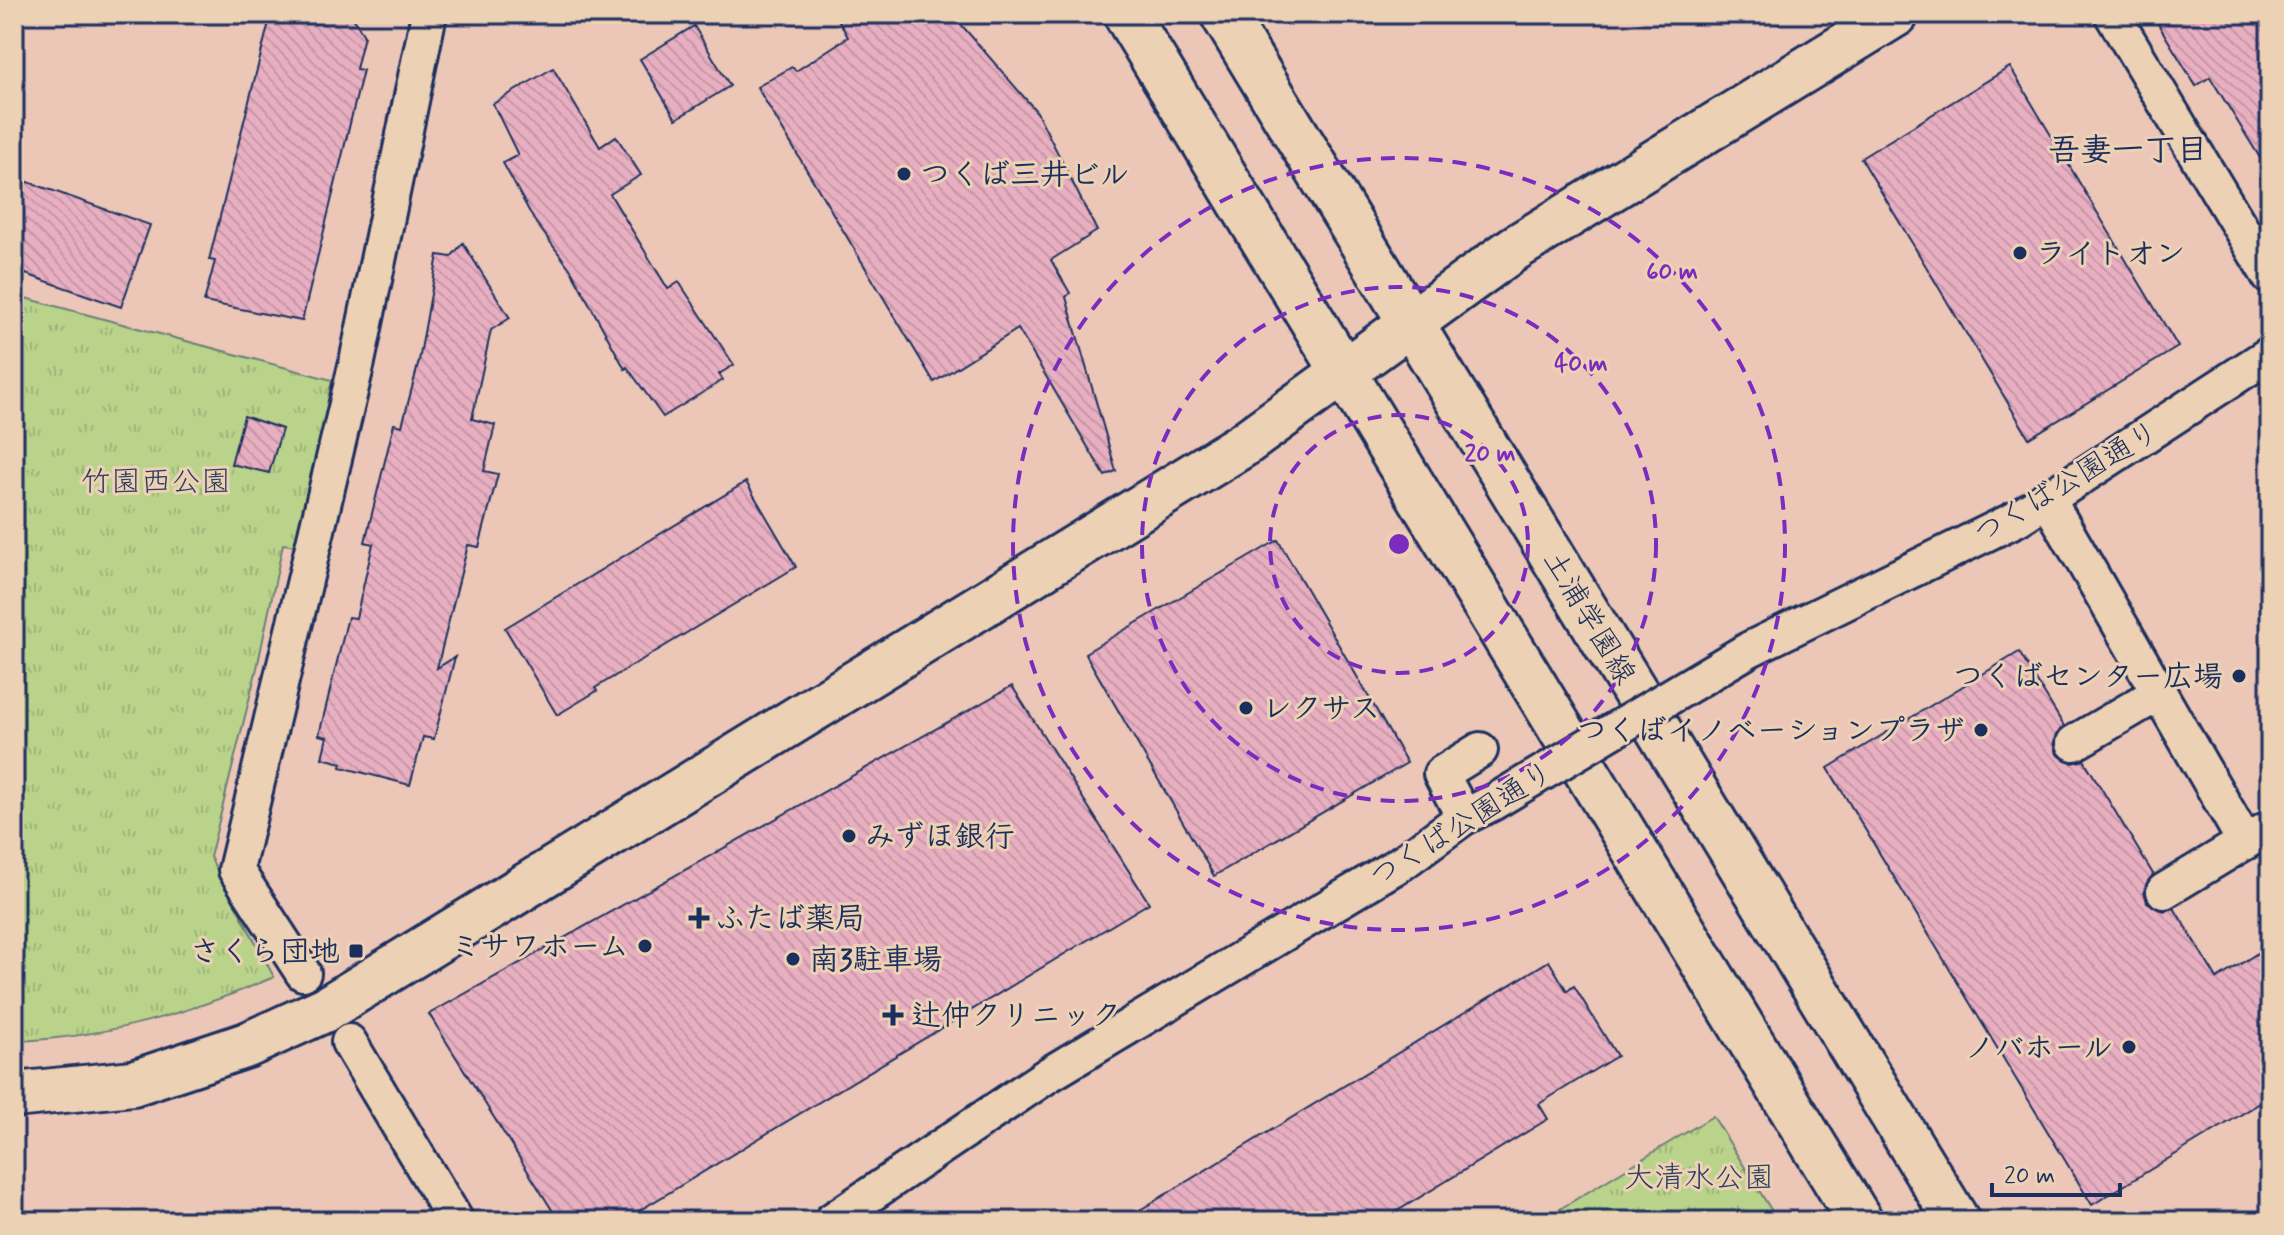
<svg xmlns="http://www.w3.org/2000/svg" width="2284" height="1235" viewBox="0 0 2284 1235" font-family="Mynerve,'Klee One',sans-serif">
	<defs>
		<pattern id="grass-tufts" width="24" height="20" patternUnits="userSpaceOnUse" patternTransform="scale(2)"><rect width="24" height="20" fill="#bad38a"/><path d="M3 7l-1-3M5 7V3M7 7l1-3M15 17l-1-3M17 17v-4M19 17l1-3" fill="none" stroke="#9fb57a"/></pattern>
		<pattern id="building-back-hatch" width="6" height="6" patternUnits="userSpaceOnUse" patternTransform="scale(2)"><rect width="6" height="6" fill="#e8afc1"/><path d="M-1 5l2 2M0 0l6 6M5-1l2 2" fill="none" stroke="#c697a8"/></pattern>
	</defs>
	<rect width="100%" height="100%" fill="#ecc7b8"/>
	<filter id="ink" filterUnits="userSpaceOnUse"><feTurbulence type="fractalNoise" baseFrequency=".0125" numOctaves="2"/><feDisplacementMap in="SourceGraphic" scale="16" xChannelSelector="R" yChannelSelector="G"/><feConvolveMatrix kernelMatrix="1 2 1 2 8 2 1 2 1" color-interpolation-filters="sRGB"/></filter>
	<g filter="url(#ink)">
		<g fill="url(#grass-tufts)" stroke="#6a8174" stroke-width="2">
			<path d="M 14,295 L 332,380 L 298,546 L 283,544 L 257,668 L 210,857 L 274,977 C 190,1013 106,1038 14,1041 Z"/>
			<path d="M 1713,1116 L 1778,1221 L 1539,1221 L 1540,1221 Z"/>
		</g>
		<g fill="url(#building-back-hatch)" stroke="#1b2f5e" stroke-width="2">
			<path d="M 271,14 L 351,14 L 364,36 L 356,69 L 363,70 L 302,321 L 204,302 L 215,261 L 209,260 Z"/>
			<path d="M 835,14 L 952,14 L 1037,112 L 1097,231 L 1051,260 L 1070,293 L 1066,297 L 1116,471 L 1105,476 L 1018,329 L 934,382 L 757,87 L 792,67 L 796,71 L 848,37 Z"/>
			<path d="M 2152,14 L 2270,14 L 2270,174 L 2210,77 L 2196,86 Z"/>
			<path d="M 694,26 L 730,86 L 676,119 L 640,59 Z"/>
			<path d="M 2010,67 L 2178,347 L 2029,438 L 1861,158 Z"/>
			<path d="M 553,68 L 600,147 L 616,136 L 641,175 L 610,194 L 668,289 L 679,282 L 734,365 L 719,374 L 723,380 L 663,417 L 627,367 L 625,369 L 571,270 L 534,220 L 503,163 L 518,155 L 493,104 Z"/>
			<path d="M 14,177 L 150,225 L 121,307 L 14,270 Z"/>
			<path d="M 463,243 L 510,318 L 491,330 L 472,419 L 495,425 L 484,471 L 498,474 L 479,547 L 468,545 L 437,668 L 455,657 L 434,739 L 423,737 L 410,785 L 341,767 L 342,763 L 322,758 L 327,737 L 319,735 L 348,617 L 356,618 L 373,544 L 365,542 L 394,424 L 402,426 L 419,361 L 438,255 L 451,257 Z"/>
			<path d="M 244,416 L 282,429 L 269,473 L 231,464 Z"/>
			<path d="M 746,482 L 796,567 L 595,688 L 597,691 L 557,715 L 505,628 Z"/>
			<path d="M 1278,540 L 1407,763 L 1214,876 L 1085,653 Z"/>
			<path d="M 2019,652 L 2064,726 L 2054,742 L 2057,754 L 2073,763 L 2084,760 L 2153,874 L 2144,891 L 2147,902 L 2164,911 L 2174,908 L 2217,979 L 2270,945 L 2270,1097 L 2092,1205 L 1828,768 Z"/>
			<path d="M 1012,686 L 1149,903 L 622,1221 L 559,1221 L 429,1014 Z"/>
			<path d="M 1549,961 L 1567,991 L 1574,986 L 1617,1056 L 1539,1104 L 1548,1119 L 1381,1221 L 1122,1221 Z"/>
		</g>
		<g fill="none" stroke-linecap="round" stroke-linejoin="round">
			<defs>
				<g id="pedestrian">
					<path d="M 2112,14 L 2270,277"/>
					<path d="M 2047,498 L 2245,842 L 2164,891"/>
					<path d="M 1750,649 L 2018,518 L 2270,354"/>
					<path d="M 2074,743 L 2159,693"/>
					<path d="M 1464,817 L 1441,774 L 1480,750"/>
					<path d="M 2245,842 L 2270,828"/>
					<path d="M 303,973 L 236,870 L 357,362 L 429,14"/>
					<path d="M 349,1042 L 456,1221"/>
					<path d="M 831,1221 L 1048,1075 L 1403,862 L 1464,817 L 1492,803"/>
				</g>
				<path id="tertiary" d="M 14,1095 L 133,1083 L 247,1045 L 326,1009 L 1244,444 L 1515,248 L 1896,14"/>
				<g id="secondary">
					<path d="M 1126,14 L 1860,1221"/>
					<path d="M 1223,14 L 1957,1221"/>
				</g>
			</defs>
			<use href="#pedestrian" stroke="#1b2f5e" stroke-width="40"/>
			<use href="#tertiary" stroke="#1b2f5e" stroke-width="50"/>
			<use href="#secondary" stroke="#1b2f5e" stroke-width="50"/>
			<use href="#pedestrian" stroke="#edd1b4" stroke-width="34"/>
			<use href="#tertiary" stroke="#edd1b4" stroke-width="44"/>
			<use href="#secondary" stroke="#edd1b4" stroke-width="44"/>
			<defs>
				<path id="pedestrian-bridge" d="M 1492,803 L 1750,649"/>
			</defs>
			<use href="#pedestrian-bridge" stroke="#1b2f5e" stroke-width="40" stroke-linecap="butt"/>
			<use href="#pedestrian-bridge" stroke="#edd1b4" stroke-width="34"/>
		</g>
	</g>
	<g fill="none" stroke="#7b2cbf" stroke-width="4" stroke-dasharray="14 10">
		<circle cx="1399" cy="544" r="129"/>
		<circle cx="1399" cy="544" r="257"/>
		<circle cx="1399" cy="544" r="386"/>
	</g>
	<g fill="#1b2f5e" stroke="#edd1b4" stroke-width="3">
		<circle cx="904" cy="174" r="8"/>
		<circle cx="2020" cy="253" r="8"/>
		<circle cx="2239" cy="676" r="8"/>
		<circle cx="1246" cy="708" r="8"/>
		<circle cx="1981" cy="730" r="8"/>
		<circle cx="849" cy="836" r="8"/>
		<path d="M695 906h8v8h8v8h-8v8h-8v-8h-8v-8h8z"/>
		<circle cx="645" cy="946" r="8"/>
		<rect x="348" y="943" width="16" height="16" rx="4"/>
		<circle cx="793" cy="959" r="8"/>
		<path d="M889 1003h8v8h8v8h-8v8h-8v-8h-8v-8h8z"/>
		<circle cx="2129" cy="1047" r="8"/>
	</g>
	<g text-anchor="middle" stroke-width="6" stroke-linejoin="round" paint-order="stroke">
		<g font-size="30" font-weight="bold" fill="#1b2f5e" stroke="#edd1b4" text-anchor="start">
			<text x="920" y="184">つくば三井ビル</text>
			<text x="2036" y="263">ライトオン</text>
			<text x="2223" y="686" text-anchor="end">つくばセンター広場</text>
			<text x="1262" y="718">レクサス</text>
			<text x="1965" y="740" text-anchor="end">つくばイノベーションプラザ</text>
			<text x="865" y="846">みずほ銀行</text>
			<text x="715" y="928">ふたば薬局</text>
			<text x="629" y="956" text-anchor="end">ミサワホーム</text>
			<text x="340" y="961" text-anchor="end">さくら団地</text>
			<text x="809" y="969">南3駐車場</text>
			<text x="911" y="1025">辻仲クリニック</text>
			<text x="2113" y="1057" text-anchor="end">ノバホール</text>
		</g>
		<g font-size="30" fill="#2b3f62" stroke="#edd1b4">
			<text x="156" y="491">竹園西公園</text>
			<text x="1699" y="1187">大清水公園</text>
		</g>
		<g font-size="30" fill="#1b2f5e" stroke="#edd1b4">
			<text transform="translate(2066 482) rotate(-31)" y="10">つくば公園通り</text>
			<text transform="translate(1590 617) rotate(59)" y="10">土浦学園線</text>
			<text transform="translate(1461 824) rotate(-32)" y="10">つくば公園通り</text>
		</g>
		<g font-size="32" font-weight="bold" fill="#1b2f5e" stroke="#edd1b4">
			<text x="2128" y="160">吾妻一丁目</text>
		</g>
	</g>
	<circle cx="1399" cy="544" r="12" fill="#7b2cbf" stroke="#edd1b4" stroke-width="4"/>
	<g font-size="24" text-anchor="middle" font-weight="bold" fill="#7b2cbf" stroke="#edd1b4" stroke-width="6" stroke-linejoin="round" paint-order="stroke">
		<text x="1672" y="279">60 m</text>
		<text x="1581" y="371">40 m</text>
		<text x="1490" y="461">20 m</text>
	</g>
	<rect width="2284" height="1235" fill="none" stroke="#edd1b4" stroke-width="48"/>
	<rect x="24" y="24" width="2236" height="1187" fill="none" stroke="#1b2f5e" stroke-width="3" filter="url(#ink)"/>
	<path d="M1992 1183v12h128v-12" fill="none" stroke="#1b2f5e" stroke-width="4"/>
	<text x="2004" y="1183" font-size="24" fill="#1b2f5e" stroke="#edd1b4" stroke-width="6" paint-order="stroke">20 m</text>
</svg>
